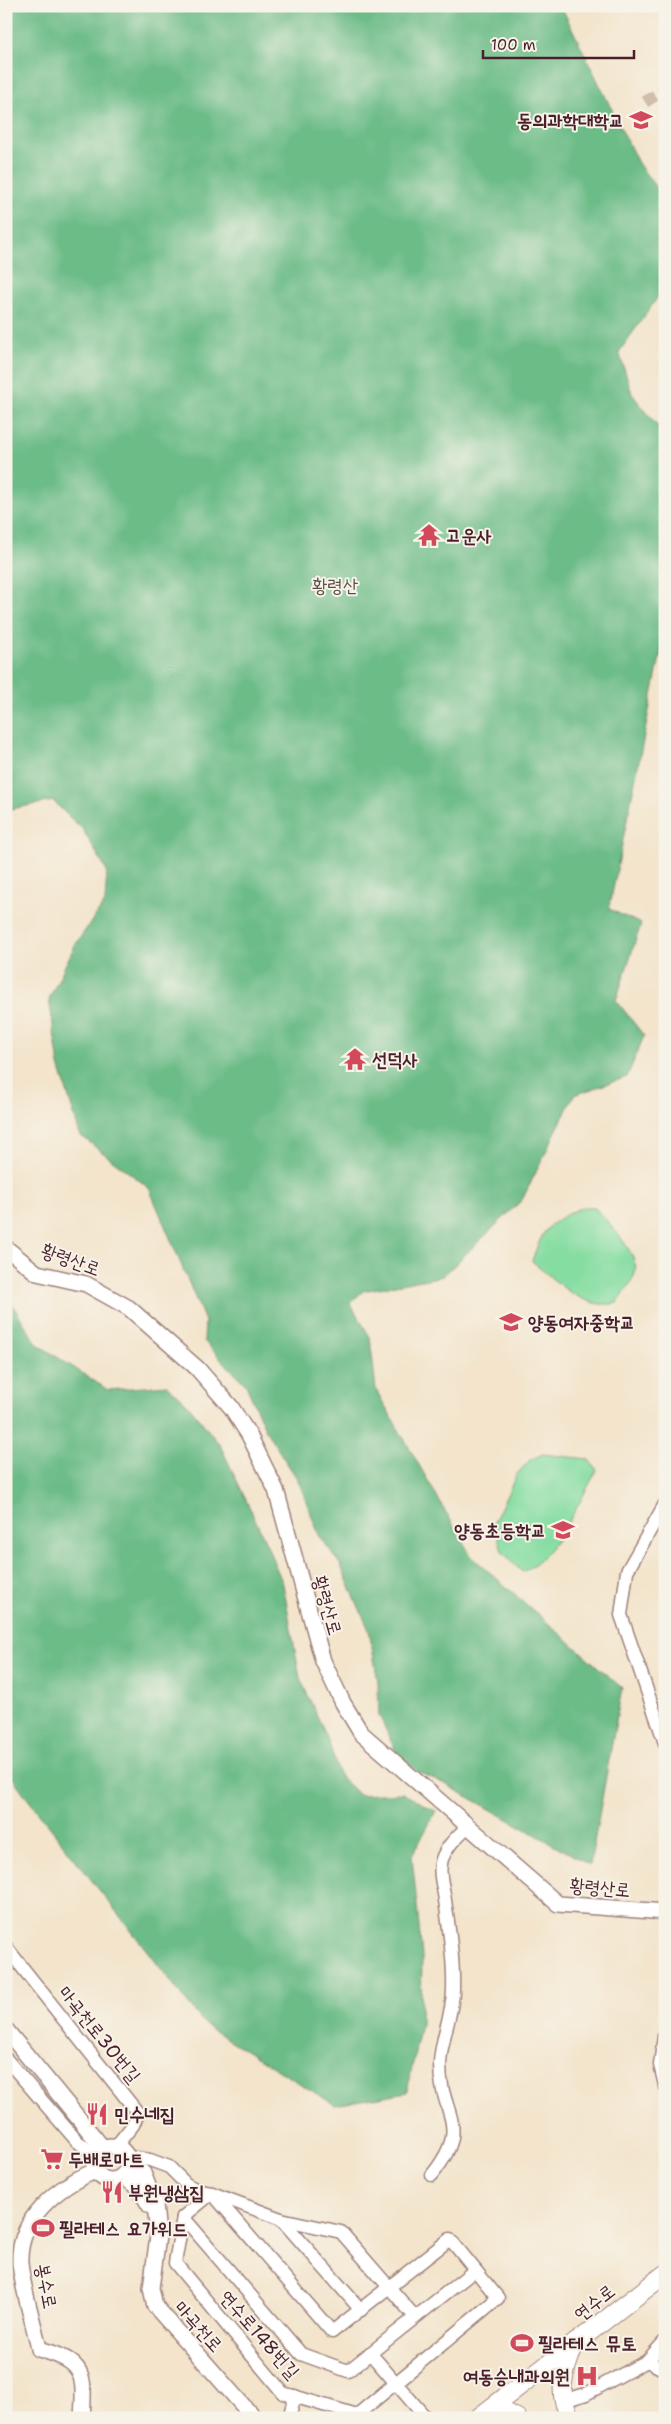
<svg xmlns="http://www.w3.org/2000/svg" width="671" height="2424" viewBox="0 0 671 2424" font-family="'Shantell Sans','Poor Story',sans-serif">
	<rect width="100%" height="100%" fill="#f7f3e8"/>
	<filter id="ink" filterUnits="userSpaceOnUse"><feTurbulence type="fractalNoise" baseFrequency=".02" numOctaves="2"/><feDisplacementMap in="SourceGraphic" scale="10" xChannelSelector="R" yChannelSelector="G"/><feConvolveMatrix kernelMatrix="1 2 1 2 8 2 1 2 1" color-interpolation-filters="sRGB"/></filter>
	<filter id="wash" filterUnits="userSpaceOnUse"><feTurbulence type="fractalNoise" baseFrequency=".0096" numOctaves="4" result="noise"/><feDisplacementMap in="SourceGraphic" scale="20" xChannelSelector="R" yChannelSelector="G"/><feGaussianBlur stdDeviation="1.12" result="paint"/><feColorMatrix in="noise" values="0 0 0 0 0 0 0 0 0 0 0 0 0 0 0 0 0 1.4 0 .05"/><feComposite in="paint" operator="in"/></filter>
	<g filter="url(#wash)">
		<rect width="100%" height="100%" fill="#f3e4cb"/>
		<g fill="#85dda1" stroke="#687e66">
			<path d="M 580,1208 L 595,1208 C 606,1220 641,1256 635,1273 C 632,1283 623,1294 617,1303 C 583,1311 556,1281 532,1261 C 543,1228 548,1223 580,1208 Z"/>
			<path d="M 543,1454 L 588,1459 L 597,1470 C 579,1501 556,1557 522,1572 L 502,1551 L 494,1522 L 517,1474 L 530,1460 Z"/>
		</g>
		<g fill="#6cbc87" stroke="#5b6e59">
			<path d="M 6,6 L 561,6 L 638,163 L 665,200 L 665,287 L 619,352 L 632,394 L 665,435 L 665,590 L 663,642 L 609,909 L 641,924 L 616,1000 L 644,1036 L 627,1077 L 574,1095 L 522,1200 L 443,1276 L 363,1291 L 350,1303 L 370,1337 L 376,1390 L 471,1556 L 622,1688 L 590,1865 L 447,1785 L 417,1771 L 397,1754 L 379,1715 L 378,1682 L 369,1630 L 340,1564 L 319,1535 L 298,1480 L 266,1431 L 246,1385 L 204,1341 L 205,1321 L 149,1188 L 80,1135 L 59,1065 L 49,999 L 75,945 L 105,902 L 107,871 L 83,830 L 53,801 L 6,810 Z"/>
			<path d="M 6,1294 L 36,1343 L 108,1390 L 167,1385 L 189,1406 L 220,1445 L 263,1536 L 283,1584 L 300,1678 L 328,1740 L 340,1777 L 359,1795 L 402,1793 L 436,1811 L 412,1856 L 422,1956 L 421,2024 L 407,2092 L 335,2105 L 206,2026 L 27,1798 L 6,1768 Z"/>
		</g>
	</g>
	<g filter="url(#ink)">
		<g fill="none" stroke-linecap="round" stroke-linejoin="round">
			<path stroke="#d1bdab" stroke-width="12" stroke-dasharray="12 6" stroke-linecap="butt" d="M 645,102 L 665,89"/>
			<defs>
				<g id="minor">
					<path d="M 665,1504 L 627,1571 L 621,1615 L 665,1743"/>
					<path d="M 6,1947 L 138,2113 L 133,2125 L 116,2146"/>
					<path d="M 665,2029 L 660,2065 L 665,2085"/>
					<path d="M 6,2059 L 77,2141 L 95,2155"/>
					<path d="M 128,2157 L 150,2160 L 169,2167 L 186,2184 L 199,2191 L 212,2193 L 281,2219 L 341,2232 L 415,2317"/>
					<path d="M 432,2175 C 473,2124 440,2116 440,2065 C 440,2040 453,2015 453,1990 C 454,1961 449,1929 445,1900 C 443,1886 438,1872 442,1859 C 447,1845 458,1836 468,1826"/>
					<path d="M 212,2193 L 332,2332 L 450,2239 L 498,2298 L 357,2415 L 283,2393 L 175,2263 L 183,2217 Z"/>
					<path d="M 183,2217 L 301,2354 L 348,2371 L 475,2270"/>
					<path d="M 281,2219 L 361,2310"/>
					<path d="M 370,2353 L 426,2418"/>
					<path d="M 647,2361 L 665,2370"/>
					<path d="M 563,2401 L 586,2394 L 647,2361 L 665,2341"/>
					<path d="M 289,2418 L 295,2396"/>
				</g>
				<g id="tertiary">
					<path d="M 6,1248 L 37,1273 L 86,1284 L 129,1308 L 197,1368 L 231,1407 L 249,1435 L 276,1490 L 323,1661 L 343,1703 L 361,1733 L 558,1904 L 665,1912"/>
					<path d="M 6,2030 L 103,2148"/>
					<circle cx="111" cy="2163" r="17"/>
					<path d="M 129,2163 L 143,2173 L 155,2204 L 158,2236 L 151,2288 L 155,2306 L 254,2418"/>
					<path d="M 122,2176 L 139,2188 L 150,2206"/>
					<path d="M 82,2418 C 85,2373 85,2362 39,2349 C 34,2324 22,2287 20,2263 C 18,2218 57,2187 95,2171"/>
				</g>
				<g id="secondary">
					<path d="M 493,2407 L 517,2418"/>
					<path d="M 478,2418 L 665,2274"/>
					<path d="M 571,2418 C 555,2392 565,2370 575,2343"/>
				</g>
			</defs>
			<use href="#minor" stroke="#9e827b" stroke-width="15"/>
			<use href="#tertiary" stroke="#9e827b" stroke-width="18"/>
			<use href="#secondary" stroke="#9e827b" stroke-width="20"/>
			<use href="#minor" stroke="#fff" stroke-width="12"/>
			<use href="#tertiary" stroke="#fff" stroke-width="15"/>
			<use href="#secondary" stroke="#fff" stroke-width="18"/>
		</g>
	</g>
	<defs>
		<symbol id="university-bare" viewBox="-9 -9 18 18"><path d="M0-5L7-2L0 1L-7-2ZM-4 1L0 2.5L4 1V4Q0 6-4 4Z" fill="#d1495b" stroke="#f7f3e8" stroke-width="2.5" paint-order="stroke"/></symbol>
		<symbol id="temple-bare" viewBox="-9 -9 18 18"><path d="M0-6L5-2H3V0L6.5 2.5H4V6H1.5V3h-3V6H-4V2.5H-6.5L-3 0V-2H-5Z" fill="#d1495b" stroke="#f7f3e8" stroke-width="2.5" paint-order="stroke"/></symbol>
		<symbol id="school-bare" viewBox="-9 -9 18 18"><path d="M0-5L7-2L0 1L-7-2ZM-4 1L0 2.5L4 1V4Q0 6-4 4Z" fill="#d1495b" stroke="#f7f3e8" stroke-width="2.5" paint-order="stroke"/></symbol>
		<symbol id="restaurant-bare" viewBox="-9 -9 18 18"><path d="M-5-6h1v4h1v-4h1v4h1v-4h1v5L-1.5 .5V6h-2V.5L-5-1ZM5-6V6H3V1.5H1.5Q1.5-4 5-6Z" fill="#d1495b" stroke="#f7f3e8" stroke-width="2.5" paint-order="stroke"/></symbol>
		<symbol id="supermarket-bare" viewBox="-9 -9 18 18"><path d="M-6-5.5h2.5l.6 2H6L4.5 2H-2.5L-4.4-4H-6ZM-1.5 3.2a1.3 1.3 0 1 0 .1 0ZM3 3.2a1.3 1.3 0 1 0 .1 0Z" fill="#d1495b" stroke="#f7f3e8" stroke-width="2.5" paint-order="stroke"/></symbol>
		<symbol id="stadium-bare" viewBox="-9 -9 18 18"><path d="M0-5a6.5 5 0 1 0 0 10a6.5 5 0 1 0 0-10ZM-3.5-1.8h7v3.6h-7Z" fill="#d1495b" stroke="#f7f3e8" stroke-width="2.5" paint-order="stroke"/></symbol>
		<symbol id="hospital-bare" viewBox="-9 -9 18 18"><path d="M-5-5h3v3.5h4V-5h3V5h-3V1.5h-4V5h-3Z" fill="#d1495b" stroke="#f7f3e8" stroke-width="2.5" paint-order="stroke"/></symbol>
	</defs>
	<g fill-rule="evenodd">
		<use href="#university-bare" x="625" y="104" width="32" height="32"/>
		<use href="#temple-bare" x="413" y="519" width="32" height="32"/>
		<use href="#temple-bare" x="339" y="1043" width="32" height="32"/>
		<use href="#school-bare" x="495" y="1306" width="32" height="32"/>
		<use href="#school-bare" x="547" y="1514" width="32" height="32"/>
		<use href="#restaurant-bare" x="81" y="2098" width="32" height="32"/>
		<use href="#supermarket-bare" x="36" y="2143" width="32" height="32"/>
		<use href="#restaurant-bare" x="96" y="2176" width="32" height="32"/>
		<use href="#stadium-bare" x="27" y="2212" width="32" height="32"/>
		<use href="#stadium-bare" x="506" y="2327" width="32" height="32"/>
		<use href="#hospital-bare" x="571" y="2360" width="32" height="32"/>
	</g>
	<g text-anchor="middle" stroke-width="4" stroke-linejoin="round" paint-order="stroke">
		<g font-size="19" font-weight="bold" fill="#4a1f2b" stroke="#f7f3e8" text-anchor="start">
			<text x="624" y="127" text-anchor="end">동의과학대학교</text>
			<text x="446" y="542">고운사</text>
			<text x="372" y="1066">선덕사</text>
			<text x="528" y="1329">양동여자중학교</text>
			<text x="546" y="1537" text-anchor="end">양동초등학교</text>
			<text x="114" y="2121">민수네집</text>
			<text x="68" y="2166">두배로마트</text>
			<text x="128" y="2199">부원냉삼집</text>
			<text x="59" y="2235">필라테스 요가위드</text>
			<text x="538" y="2350">필라테스 뮤토</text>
			<text x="570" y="2383" text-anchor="end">여동승내과의원</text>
		</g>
		<g font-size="19" fill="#594e48" stroke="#f7f3e8">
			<text x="335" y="592">황령산</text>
		</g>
		<g font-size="19" fill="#4a1f2b" stroke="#f7f3e8">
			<text transform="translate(71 1259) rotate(20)" y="7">황령산로</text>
			<text transform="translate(328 1605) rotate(74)" y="7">황령산로</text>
			<text transform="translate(600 1887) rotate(5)" y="7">황령산로</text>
			<text transform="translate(100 2034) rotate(51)" y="7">마곡천로30번길</text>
			<text transform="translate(47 2286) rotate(79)" y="7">봉수로</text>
			<text transform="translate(594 2302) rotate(-38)" y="7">연수로</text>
			<text transform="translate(199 2326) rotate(48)" y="7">마곡천로</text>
			<text transform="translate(260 2334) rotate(49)" y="7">연수로148번길</text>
		</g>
	</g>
	<rect width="671" height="2424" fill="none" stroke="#f7f3e8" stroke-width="25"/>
	<path d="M483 50v8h151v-8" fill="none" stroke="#4a1f2b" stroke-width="2.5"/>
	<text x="491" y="50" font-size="15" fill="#4a1f2b" stroke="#f7f3e8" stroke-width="4" paint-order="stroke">100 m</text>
</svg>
